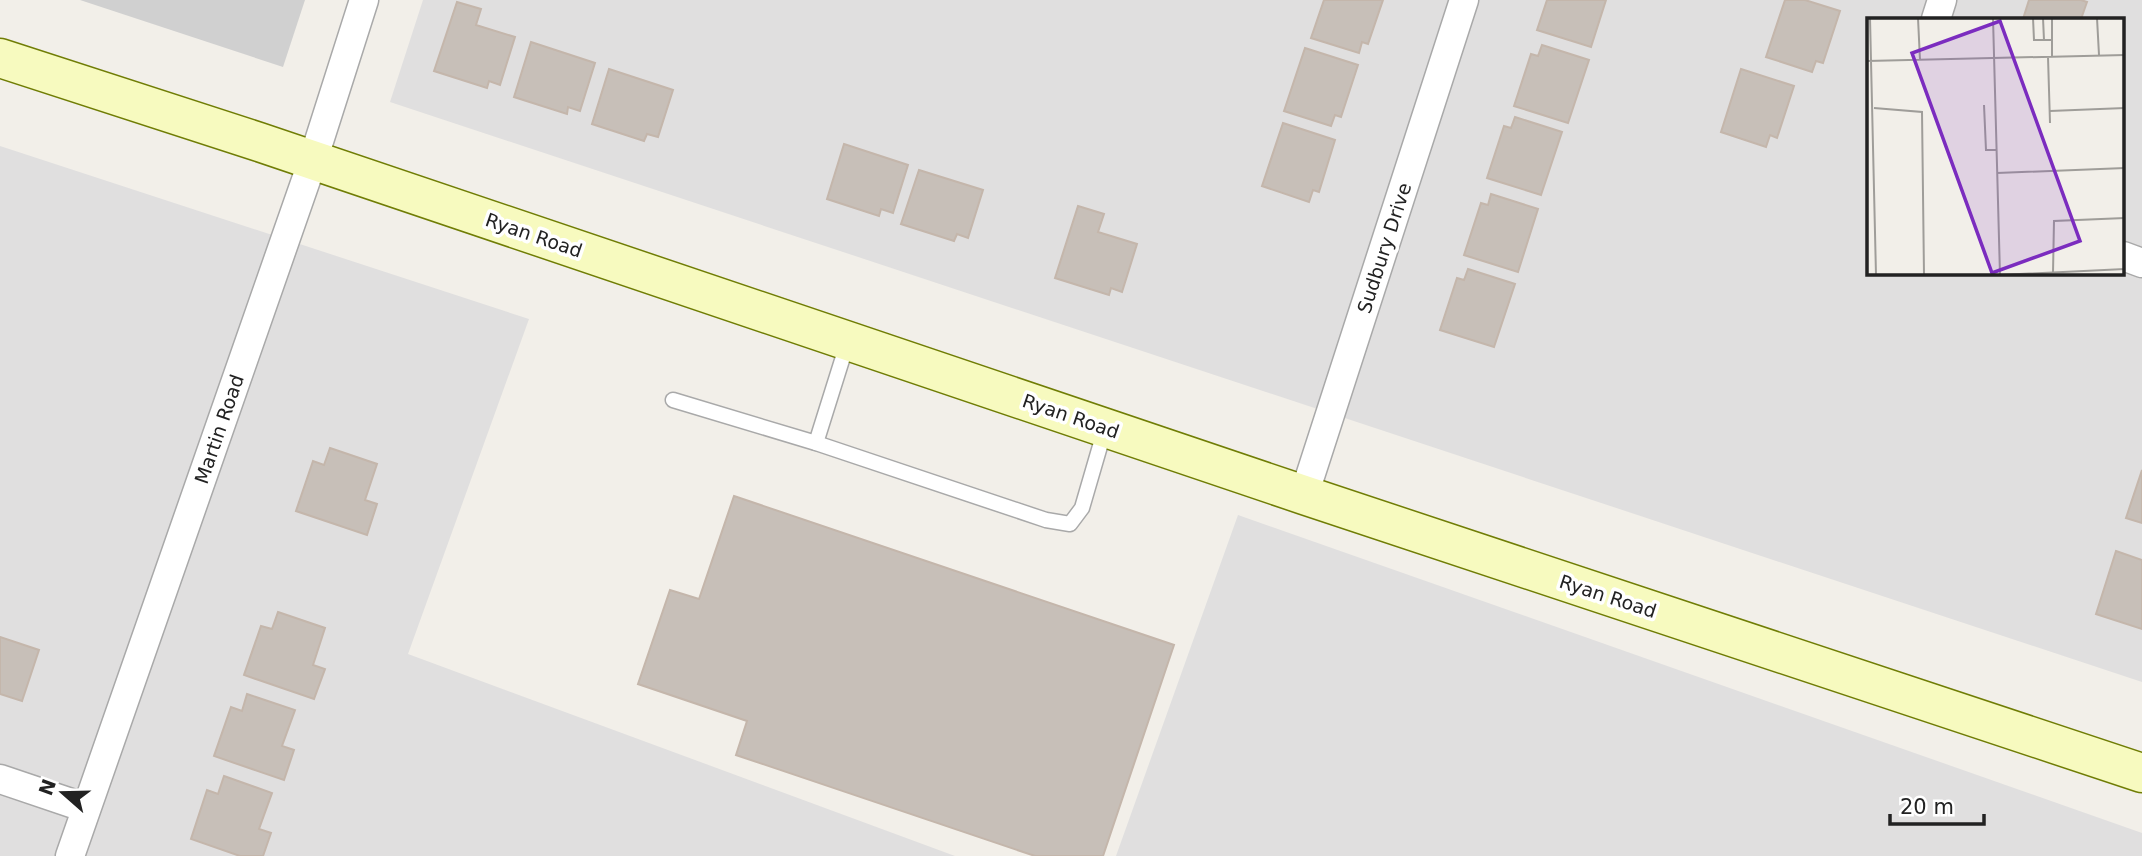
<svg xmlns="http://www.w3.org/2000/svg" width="2142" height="856" viewBox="0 0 2142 856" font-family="'DejaVu Sans',sans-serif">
	<rect width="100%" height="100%" fill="#f2efe9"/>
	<g fill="#e0dfdf" fill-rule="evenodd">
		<path d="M 423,0 L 2142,0 L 2142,682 L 390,102 ZM 1869,19 L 2123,19 L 2123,273 L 1869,273 Z"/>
		<path d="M 0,146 L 529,319 L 408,654 L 955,856 L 0,856 Z"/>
		<path d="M 1238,515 L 2142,833 L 2142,856 L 1116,856 Z"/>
	</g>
	<path fill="#d0d0d0" d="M 80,0 L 305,0 L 283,67 Z"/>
	<g fill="#c7bfb8" stroke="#c4b6ab" stroke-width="2">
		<path d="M 1324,0 L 1383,0 L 1368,44 L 1362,42 L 1359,53 L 1311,38 Z"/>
		<path d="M 1547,0 L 1606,0 L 1591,47 L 1537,30 Z"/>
		<path d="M 1785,0 L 1805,0 L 1840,11 L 1823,63 L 1816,61 L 1812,72 L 1766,57 Z"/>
		<path d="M 2029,0 L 2081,0 L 2087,2 L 2081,19 L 2023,19 Z"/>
		<path d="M 457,2 L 481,9 L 476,25 L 515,37 L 500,85 L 489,81 L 487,88 L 434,71 Z"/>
		<path d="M 531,42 L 595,63 L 580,111 L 568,107 L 567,114 L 514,97 Z"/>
		<path d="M 1542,45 L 1589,60 L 1568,123 L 1514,106 L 1531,54 L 1538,56 Z"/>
		<path d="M 1305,48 L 1358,65 L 1341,117 L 1335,115 L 1331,126 L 1284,111 Z"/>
		<path d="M 609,69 L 673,90 L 658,137 L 647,134 L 644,141 L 592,124 Z"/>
		<path d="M 1741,69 L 1794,86 L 1777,138 L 1770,135 L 1766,147 L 1721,132 Z"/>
		<path d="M 1515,117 L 1562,132 L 1541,195 L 1487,178 L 1504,126 L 1511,128 Z"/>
		<path d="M 1283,123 L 1335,140 L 1319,192 L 1313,190 L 1309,202 L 1262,186 Z"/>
		<path d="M 844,144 L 908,165 L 893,213 L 881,209 L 879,216 L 827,199 Z"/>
		<path d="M 919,170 L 983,190 L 968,238 L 957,234 L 954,241 L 901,224 Z"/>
		<path d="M 1491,194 L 1538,209 L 1518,272 L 1464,255 L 1481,203 L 1488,205 Z"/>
		<path d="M 1078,206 L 1104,214 L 1098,232 L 1137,244 L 1122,292 L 1111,288 L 1109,295 L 1055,278 Z"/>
		<path d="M 1468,269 L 1515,284 L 1494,347 L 1440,330 L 1457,278 L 1464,280 Z"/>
		<path d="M 330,448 L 377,464 L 365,500 L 377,504 L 367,535 L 296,511 L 313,461 L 324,465 Z"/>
		<path d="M 2142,470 L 2142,523 L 2126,518 Z"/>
		<path d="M 734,496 L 1174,645 L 1103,856 L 1035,856 L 736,755 L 747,721 L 638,684 L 670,590 L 699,599 Z"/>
		<path d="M 2116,551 L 2142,560 L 2142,629 L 2096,614 Z"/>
		<path d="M 278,612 L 325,628 L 313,665 L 325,669 L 314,699 L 244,675 L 261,626 L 272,629 Z"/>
		<path d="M 0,637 L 39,650 L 22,701 L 0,694 Z"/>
		<path d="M 247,694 L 295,710 L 282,746 L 294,750 L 284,780 L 214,756 L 231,707 L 242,711 Z"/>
		<path d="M 224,776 L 272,793 L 259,829 L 271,833 L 263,856 L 240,856 L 191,839 L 207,790 L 218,794 Z"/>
	</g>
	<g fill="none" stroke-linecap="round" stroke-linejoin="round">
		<defs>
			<g id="lane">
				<path d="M 673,400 L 816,443 L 1046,520 L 1070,524 L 1082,508 L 1105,429"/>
				<path d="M 816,443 L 848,341"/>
			</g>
			<g id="street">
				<path d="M 1936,19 L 1942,0"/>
				<path d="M 2123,256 L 2142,263"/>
				<path d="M 1304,495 L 1464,0"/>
				<path d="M 0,779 L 86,808"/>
				<path d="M 70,856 L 313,160 L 364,0"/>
			</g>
			<path id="secondary" d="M 0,58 L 259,142 L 1304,495 L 2142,773"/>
		</defs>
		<use href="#lane" stroke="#a9a9a9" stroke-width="17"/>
		<use href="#street" stroke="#a9a9a9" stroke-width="31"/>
		<use href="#secondary" stroke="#707d05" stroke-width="41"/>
		<use href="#lane" stroke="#fff" stroke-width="14"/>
		<use href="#street" stroke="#fff" stroke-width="28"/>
		<use href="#secondary" stroke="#f7fabf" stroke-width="38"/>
	</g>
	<g text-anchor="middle" stroke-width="7" stroke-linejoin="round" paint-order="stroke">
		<g font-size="19" fill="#222" stroke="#fff">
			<text transform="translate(534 235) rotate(19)" y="7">Ryan Road</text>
			<text transform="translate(1384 248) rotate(-72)" y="7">Sudbury Drive</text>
			<text transform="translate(1071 416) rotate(19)" y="7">Ryan Road</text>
			<text transform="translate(219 429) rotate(-71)" y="7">Martin Road</text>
			<text transform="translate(1608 596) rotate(18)" y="7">Ryan Road</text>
		</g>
	</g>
	<g transform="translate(1867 18)">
		<rect width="257" height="257" fill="#f2efe9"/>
		<path fill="none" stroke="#9f9d99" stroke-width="2" d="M 3,0 L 9,257M 51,0 L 53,42M 126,0 L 133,257M 166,0 L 167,22 L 177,22M 176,0 L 177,22 L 185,22M 185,0 L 185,39M 230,0 L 232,37M 181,39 L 183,105M 0,43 L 258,37M 117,87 L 119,132 L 130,132M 7,90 L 55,94 L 57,257M 183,93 L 258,90M 130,155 L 258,150M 186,255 L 187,203 L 258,200M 133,257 L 258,251"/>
		<path fill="#7b2cbf" fill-opacity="0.15" stroke="#7b2cbf" stroke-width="3.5" d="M 133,3 L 213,223 L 125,255 L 45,35 Z"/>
		<rect width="257" height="257" fill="none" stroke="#222" stroke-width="3.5"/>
	</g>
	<g transform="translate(63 793) rotate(290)" stroke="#ffffff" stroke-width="5" paint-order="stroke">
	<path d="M0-5L12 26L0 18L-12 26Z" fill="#222222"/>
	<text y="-10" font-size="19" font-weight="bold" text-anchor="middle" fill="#222222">N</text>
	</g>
	<path d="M1890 814v10h94v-10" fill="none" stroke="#222222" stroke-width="3.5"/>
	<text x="1900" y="814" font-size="21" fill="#222222" stroke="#ffffff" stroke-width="5" paint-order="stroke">20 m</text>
</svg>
